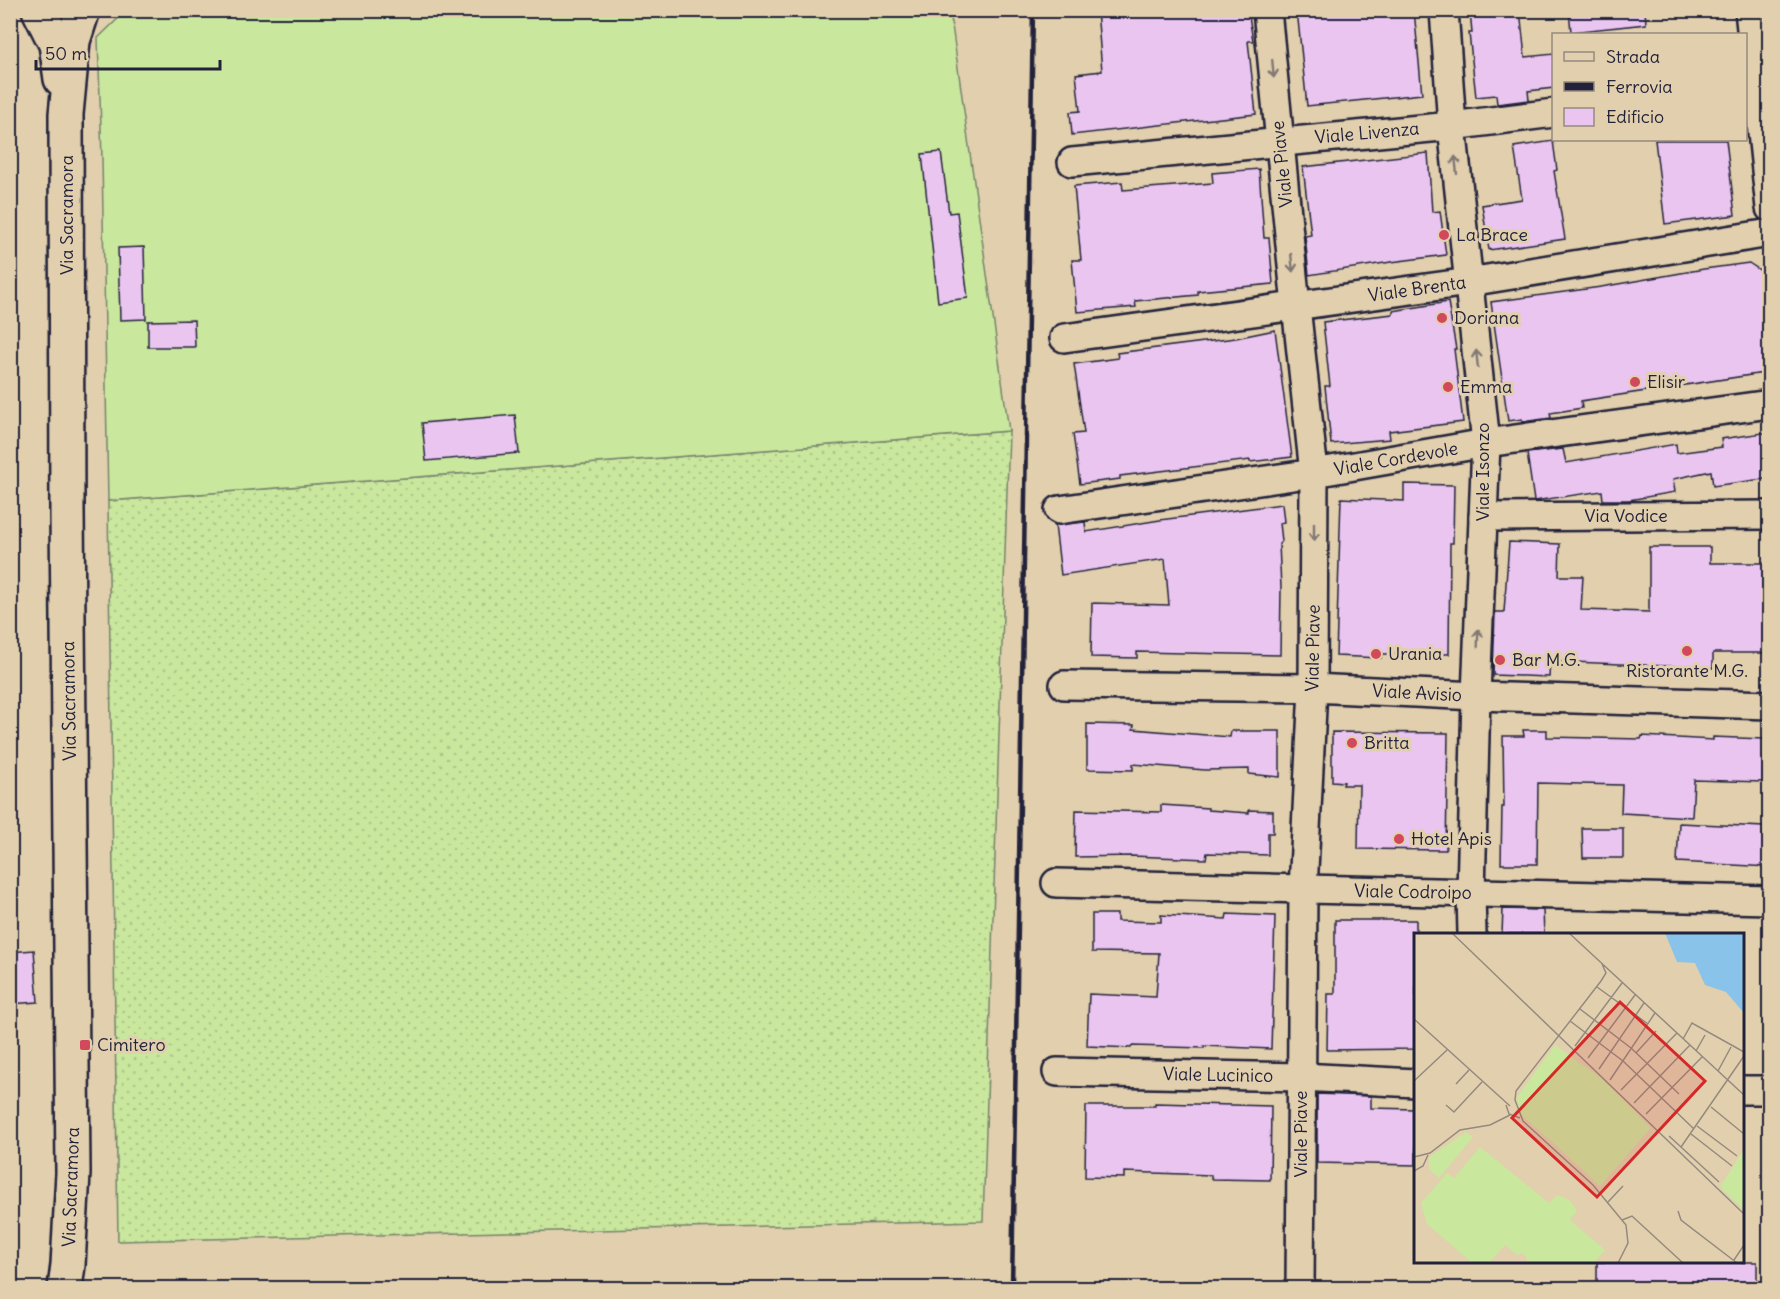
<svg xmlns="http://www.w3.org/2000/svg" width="1780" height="1299" viewBox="0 0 1780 1299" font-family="Delius,sans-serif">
	<defs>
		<pattern id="grass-dots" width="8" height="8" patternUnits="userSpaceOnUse" patternTransform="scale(1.5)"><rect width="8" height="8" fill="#cae79e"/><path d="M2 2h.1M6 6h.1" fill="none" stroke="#adc689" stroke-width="1.8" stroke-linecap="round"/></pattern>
	</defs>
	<rect width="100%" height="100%" fill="#e1cfad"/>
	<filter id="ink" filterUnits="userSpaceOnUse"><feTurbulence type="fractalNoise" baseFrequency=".0167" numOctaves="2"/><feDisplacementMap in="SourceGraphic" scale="12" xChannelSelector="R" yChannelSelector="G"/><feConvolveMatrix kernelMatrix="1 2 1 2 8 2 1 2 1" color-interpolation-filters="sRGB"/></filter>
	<g filter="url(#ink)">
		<path fill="url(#grass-dots)" stroke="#76846c" stroke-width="1.5" d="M 1009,431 L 983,1221 L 118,1241 L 108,501 Z"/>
		<path fill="#cae79e" stroke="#76846c" stroke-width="1.5" d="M 127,10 L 950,11 L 1009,431 L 108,501 L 102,158 L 98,38 Z"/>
		<g fill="#e9c5f0" stroke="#22223b" stroke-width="1.5">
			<path d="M 1097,10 L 1248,10 L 1253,41 L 1248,41 L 1256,114 L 1072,135 L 1070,112 L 1080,111 L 1076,74 L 1102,71 Z"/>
			<path d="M 1297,10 L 1414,10 L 1422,94 L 1307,106 Z"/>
			<path d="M 1470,10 L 1520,10 L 1525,57 L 1554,54 L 1554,88 L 1528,91 L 1529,100 L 1497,104 L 1496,95 L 1476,97 L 1469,33 L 1472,33 Z"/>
			<path d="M 1569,10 L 1645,10 L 1646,24 L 1571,32 Z"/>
			<path d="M 1655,140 L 1726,140 L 1735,215 L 1665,224 Z"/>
			<path d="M 1553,141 L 1557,170 L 1554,171 L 1565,239 L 1489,250 L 1482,205 L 1522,199 L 1514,147 Z"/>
			<path d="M 941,152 L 949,213 L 957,212 L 968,298 L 938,302 L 922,154 Z"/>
			<path d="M 1428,153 L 1432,212 L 1440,211 L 1446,255 L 1391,262 L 1309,275 L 1305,236 L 1311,235 L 1303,167 Z"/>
			<path d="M 1259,169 L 1264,238 L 1269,238 L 1273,284 L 1198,291 L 1198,295 L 1135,301 L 1136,307 L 1077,312 L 1072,260 L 1081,260 L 1074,186 L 1122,182 L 1123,190 L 1213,183 L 1212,173 Z"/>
			<path d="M 144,247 L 146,319 L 120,320 L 118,248 Z"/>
			<path d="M 1749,263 L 1761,271 L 1768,321 L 1770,320 L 1770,372 L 1581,401 L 1582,408 L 1550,413 L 1551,418 L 1522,422 L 1522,419 L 1508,421 L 1491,302 L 1601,287 L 1704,269 Z"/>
			<path d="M 1448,302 L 1456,349 L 1454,349 L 1463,422 L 1389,431 L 1390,439 L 1331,444 L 1325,386 L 1330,386 L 1323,322 L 1393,314 L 1393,311 Z"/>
			<path d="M 194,320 L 195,347 L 148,347 L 148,321 Z"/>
			<path d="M 1275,330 L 1292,457 L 1250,462 L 1250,460 L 1120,476 L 1120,479 L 1080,484 L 1073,434 L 1084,433 L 1074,364 L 1118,358 L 1117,353 L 1236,338 Z"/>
			<path d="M 515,415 L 519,453 L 426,461 L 422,423 Z"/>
			<path d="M 1770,432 L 1770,478 L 1713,486 L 1711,471 L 1673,479 L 1675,492 L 1629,500 L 1603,500 L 1602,491 L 1534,501 L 1527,453 L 1563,449 L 1566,463 L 1676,444 L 1677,453 L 1722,447 L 1721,439 Z"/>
			<path d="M 1404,484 L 1454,485 L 1453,543 L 1450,543 L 1449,654 L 1381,654 L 1381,658 L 1336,656 L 1341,498 L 1404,501 Z"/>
			<path d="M 1282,504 L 1284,522 L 1280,523 L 1282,541 L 1279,544 L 1281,588 L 1280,655 L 1137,652 L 1137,658 L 1091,657 L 1092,603 L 1169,605 L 1165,559 L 1061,575 L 1055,525 L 1085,522 L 1086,532 L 1160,520 Z"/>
			<path d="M 1509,542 L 1560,544 L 1559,576 L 1583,576 L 1581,610 L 1649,612 L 1649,547 L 1710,547 L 1710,563 L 1770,563 L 1770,653 L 1713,653 L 1713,668 L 1550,661 L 1549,677 L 1493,675 L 1495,612 L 1504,612 Z"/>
			<path d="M 1087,724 L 1134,725 L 1133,729 L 1230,737 L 1231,731 L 1280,731 L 1280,777 L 1249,774 L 1249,769 L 1205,770 L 1133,764 L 1133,770 L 1087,769 Z"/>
			<path d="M 1523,730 L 1547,730 L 1547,737 L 1641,739 L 1642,736 L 1713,740 L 1713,737 L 1764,739 L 1763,782 L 1694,780 L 1692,817 L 1621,813 L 1622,785 L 1538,783 L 1537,864 L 1501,864 L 1502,807 L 1504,807 L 1503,736 L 1524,736 Z"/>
			<path d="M 1332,732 L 1448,733 L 1446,850 L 1358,849 L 1359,785 L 1343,785 L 1344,782 L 1332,781 Z"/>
			<path d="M 1161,805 L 1208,808 L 1208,810 L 1249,813 L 1249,810 L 1273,811 L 1273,833 L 1268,833 L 1268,855 L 1207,853 L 1206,859 L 1132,856 L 1075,857 L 1076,810 L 1161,812 Z"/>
			<path d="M 1679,823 L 1764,827 L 1763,836 L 1770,836 L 1770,867 L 1677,862 Z"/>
			<path d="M 1582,828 L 1623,828 L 1623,858 L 1583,858 Z"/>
			<path d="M 1503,909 L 1543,910 L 1544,934 L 1502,934 Z"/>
			<path d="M 1092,914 L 1117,914 L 1117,921 L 1161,922 L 1161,915 L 1226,919 L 1227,914 L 1275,916 L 1271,1049 L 1204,1046 L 1204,1048 L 1132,1046 L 1131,1048 L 1087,1046 L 1089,994 L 1156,997 L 1159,953 L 1092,952 Z"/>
			<path d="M 1335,920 L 1416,920 L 1416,1049 L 1327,1050 L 1328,994 L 1335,994 Z"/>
			<path d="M 34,950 L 38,1002 L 10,1004 L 10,952 Z"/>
			<path d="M 1317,1094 L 1371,1096 L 1371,1108 L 1416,1109 L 1416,1165 L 1317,1163 Z"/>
			<path d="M 1155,1103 L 1271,1106 L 1270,1180 L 1211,1179 L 1211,1175 L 1124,1172 L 1124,1178 L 1085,1177 L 1086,1106 L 1155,1106 Z"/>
			<rect x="1597" y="1262" width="160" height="26"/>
		</g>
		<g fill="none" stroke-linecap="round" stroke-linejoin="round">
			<defs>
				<g id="minor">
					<path d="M 1267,10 L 1296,306 L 1314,473 L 1313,688 L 1303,890 L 1300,1288"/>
					<path d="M 1444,10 L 1452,126 L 1486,443 L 1476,696 L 1471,893 L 1472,934"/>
					<path d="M 1749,10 L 1770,208"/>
					<path d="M 1072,162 L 1452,126 L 1554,113"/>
					<path d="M 1064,338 L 1469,282 L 1770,233"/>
					<path d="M 1059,510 L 1314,473 L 1486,443 L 1770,404"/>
					<path d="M 1483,517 L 1770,515"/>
					<path d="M 1064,685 L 1313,688 L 1476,696 L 1770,705"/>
					<path d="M 1056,883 L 1770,900"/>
					<path d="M 1057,1072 L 1301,1077 L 1416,1083"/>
					<path d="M 1742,1090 L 1770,1090"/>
				</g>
				<g id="tertiary">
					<path d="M 39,10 L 56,44 L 61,79"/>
					<path d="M 65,1288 L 68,1265 L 73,1173 L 67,511 L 66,114 L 73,41 L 83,10"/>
				</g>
			</defs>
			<use href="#minor" stroke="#22223b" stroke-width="32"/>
			<use href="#tertiary" stroke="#22223b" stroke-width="38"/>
			<use href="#minor" stroke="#e1cfad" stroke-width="27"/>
			<use href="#tertiary" stroke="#e1cfad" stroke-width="33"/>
			<path stroke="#22223b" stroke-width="4.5" d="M 1012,1288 L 1033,10"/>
		</g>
		<defs><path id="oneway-shaft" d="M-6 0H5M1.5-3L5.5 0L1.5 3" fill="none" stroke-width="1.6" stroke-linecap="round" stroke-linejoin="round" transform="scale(1.5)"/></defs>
		<g stroke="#827874">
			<use href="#oneway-shaft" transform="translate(1273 69) rotate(85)"/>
			<use href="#oneway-shaft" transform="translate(1456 165) rotate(-96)"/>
			<use href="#oneway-shaft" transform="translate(1292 263) rotate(84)"/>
			<use href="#oneway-shaft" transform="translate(1477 359) rotate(-96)"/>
			<use href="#oneway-shaft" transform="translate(1314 532) rotate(90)"/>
			<use href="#oneway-shaft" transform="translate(1478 638) rotate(-88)"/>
		</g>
	</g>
	<g fill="#d1495b" stroke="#e1cfad" stroke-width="2">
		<circle cx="1444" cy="235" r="6"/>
		<circle cx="1442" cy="318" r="6"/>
		<circle cx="1635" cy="382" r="6"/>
		<circle cx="1448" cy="387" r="6"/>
		<circle cx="1687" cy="651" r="6"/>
		<circle cx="1376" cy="654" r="6"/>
		<circle cx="1500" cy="660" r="6"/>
		<circle cx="1352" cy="743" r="6"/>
		<circle cx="1399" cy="839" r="6"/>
		<rect x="79" y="1039" width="12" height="12" rx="3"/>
	</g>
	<g text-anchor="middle" stroke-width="6" stroke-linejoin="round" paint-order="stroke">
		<g font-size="18" fill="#22223b" stroke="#e1cfad">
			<text transform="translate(1367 133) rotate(-5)" y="6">Viale Livenza</text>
			<text transform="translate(1282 164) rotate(-96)" y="6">Viale Piave</text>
			<text transform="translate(67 215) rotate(-90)" y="6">Via Sacramora</text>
			<text transform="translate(1417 289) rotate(-8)" y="6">Viale Brenta</text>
			<text transform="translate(1396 459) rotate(-10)" y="6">Viale Cordevole</text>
			<text transform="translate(1483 472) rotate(-90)" y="6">Viale Isonzo</text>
			<text x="1626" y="522">Via Vodice</text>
			<text transform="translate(1313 648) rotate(-89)" y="6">Viale Piave</text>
			<text transform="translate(1417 693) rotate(3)" y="6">Viale Avisio</text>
			<text transform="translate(69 701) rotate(-91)" y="6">Via Sacramora</text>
			<text transform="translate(1413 892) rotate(1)" y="6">Viale Codroipo</text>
			<text transform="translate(1218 1075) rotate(1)" y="6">Viale Lucinico</text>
			<text transform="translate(1301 1134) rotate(-90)" y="6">Viale Piave</text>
			<text transform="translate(71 1187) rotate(-88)" y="6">Via Sacramora</text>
		</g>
		<g font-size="18" fill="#22223b" stroke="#e1cfad" text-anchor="start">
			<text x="1456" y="241">La Brace</text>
			<text x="1454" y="324">Doriana</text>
			<text x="1647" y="388">Elisir</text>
			<text x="1460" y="393">Emma</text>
			<text x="1388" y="660">Urania</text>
			<text x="1512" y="666">Bar M.G.</text>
			<text x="1687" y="677" text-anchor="middle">Ristorante M.G.</text>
			<text x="1364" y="749">Britta</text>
			<text x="1411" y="845">Hotel Apis</text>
			<text x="97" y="1051">Cimitero</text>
		</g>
	</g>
	<g transform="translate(1414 933)">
		<rect width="330" height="330" fill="#e1cfad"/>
		<path d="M 187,145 L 237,195 L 186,253 L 137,208 ZM 52,199 L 59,204 L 25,245 L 15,236 L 15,224 ZM 330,216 L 330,277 L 306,254 Z" fill="#cae79e"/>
		<path d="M 66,214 L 135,270 L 143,262 L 156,267 L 163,278 L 156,287 L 191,317 L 180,330 L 112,330 L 113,325 L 108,320 L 103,322 L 91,312 L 75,330 L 58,330 L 13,291 L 7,270 L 33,240 L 40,245 Z" fill="#cae79e"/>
		<path d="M 141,112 L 187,145 L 137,208 L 106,181 L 103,164 Z" fill="#cae79e"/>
		<path d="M 251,0 L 330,0 L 330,80 L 312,59 L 291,52 L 281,30 L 263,29 Z" fill="#8ac3e9"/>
		<path fill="none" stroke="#958a7f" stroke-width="1.5" d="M 38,0 L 330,281M 155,0 L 330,162M 188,31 L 192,40 L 187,48 L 102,158 L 101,167 L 109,188 L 179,252 L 212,292 L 214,310 L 204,330M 183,54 L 234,91M 166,76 L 217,115 L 265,161M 0,86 L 96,173M 156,88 L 209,128 L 280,196M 269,106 L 278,90 L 330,119M 161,113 L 208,50M 282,118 L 291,102M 222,120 L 242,98M 174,125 L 221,62M 185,136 L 230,70M 304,138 L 317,114M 196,147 L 241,80M 0,148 L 33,117M 42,151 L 55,137M 207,157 L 263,100M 220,170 L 276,112M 32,172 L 40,179 L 68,149M 92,172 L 95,181 L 106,185M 297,174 L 330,201M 232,181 L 288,124M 283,193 L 323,223M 277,201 L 318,233M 255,203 L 305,249M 267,214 L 330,123M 0,224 L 16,220 L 46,197 L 76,192 L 96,182M 0,238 L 9,233 L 14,222M 194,269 L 209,253M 264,278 L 267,287 L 323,330M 208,287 L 218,283 L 269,330M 320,327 L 330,312"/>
		<path fill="#d62828" fill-opacity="0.15" stroke="#d62828" stroke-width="3" d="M 206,69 L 291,148 L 183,264 L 98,185 Z"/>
		<rect width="330" height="330" fill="none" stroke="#22223b" stroke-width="3"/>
	</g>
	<rect width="1780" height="1299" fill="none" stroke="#e1cfad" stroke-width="36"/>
	<rect x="18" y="18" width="1744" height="1263" fill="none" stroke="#22223b" stroke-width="2" filter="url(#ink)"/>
	<rect x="1552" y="33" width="195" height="108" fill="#e1cfad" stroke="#958a7f" stroke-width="1.5"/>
	<rect x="1564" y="52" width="30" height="9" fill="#e1cfad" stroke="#958a7f" stroke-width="1.5"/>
	<text x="1606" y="63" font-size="18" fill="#22223b">Strada</text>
	<rect x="1564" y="82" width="30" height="9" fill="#22223b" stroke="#958a7f" stroke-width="1.5"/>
	<text x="1606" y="93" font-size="18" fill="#22223b">Ferrovia</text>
	<rect x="1564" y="108" width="30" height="18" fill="#e9c5f0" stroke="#958a7f" stroke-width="1.5"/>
	<text x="1606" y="123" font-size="18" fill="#22223b">Edificio</text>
	<path d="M36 60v9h184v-9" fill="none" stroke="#22223b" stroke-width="3"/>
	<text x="45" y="60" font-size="18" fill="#22223b" stroke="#e1cfad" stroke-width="4.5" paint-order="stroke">50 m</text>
</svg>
